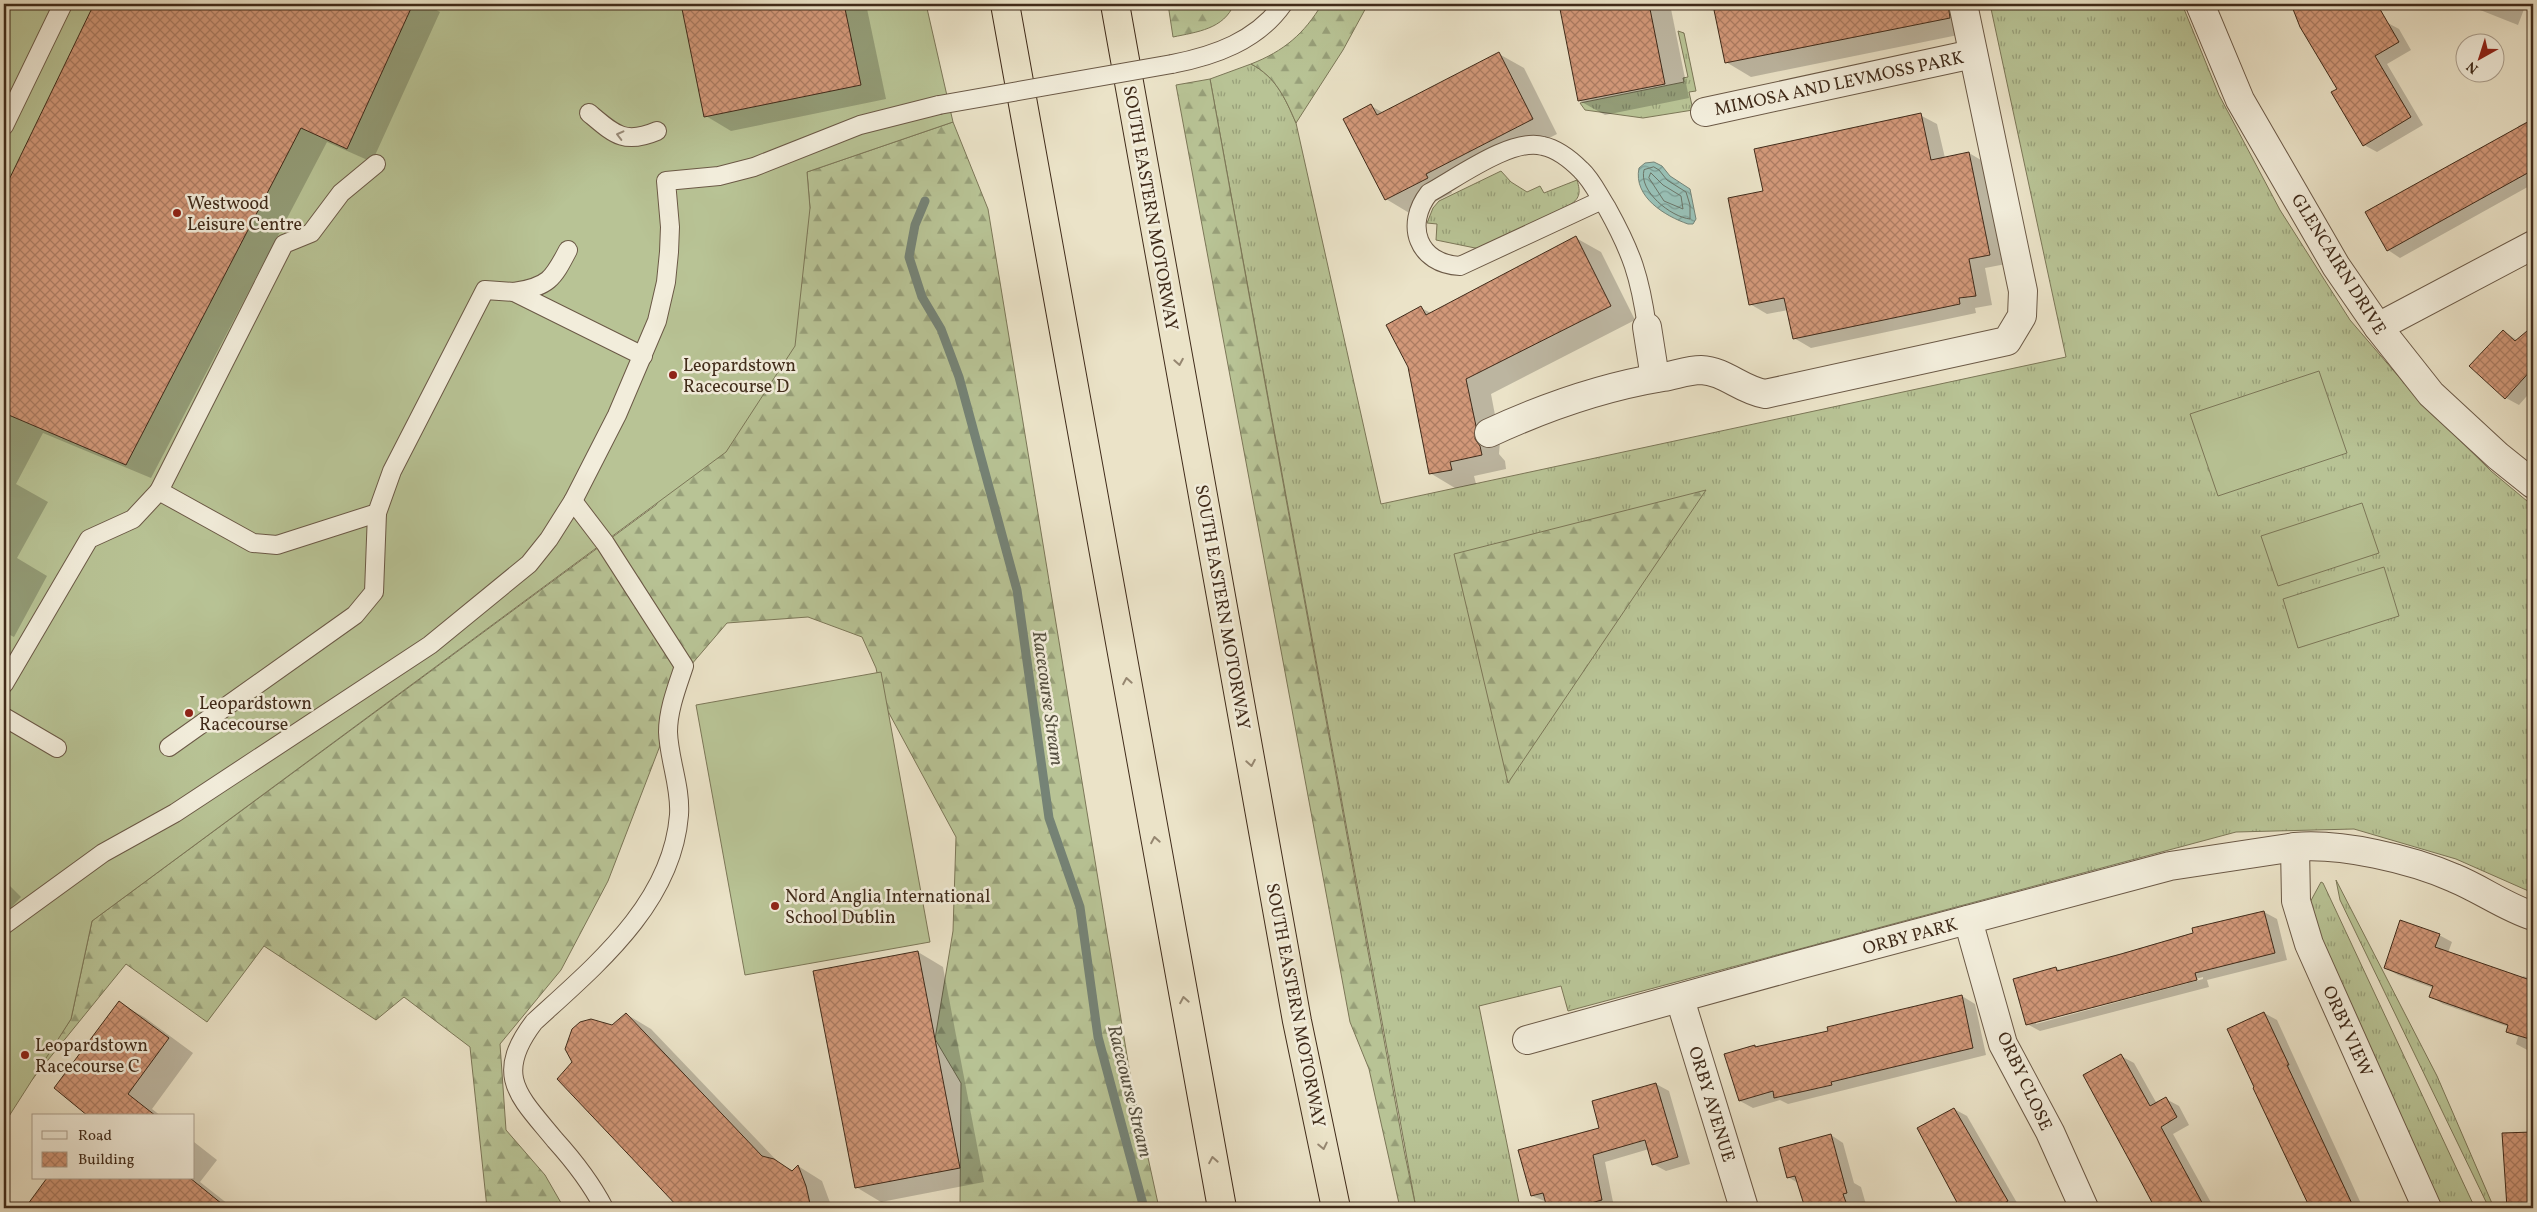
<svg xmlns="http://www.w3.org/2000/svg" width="2537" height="1212" viewBox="0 0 2537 1212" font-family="Vollkorn,serif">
	<defs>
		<pattern id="grass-tufts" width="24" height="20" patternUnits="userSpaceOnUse" patternTransform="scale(1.25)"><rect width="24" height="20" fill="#b8c395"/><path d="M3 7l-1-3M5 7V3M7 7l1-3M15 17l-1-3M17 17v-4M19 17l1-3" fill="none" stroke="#979f79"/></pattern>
		<pattern id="forest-firs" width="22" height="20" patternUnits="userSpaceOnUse" patternTransform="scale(1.25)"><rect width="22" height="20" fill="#b8c395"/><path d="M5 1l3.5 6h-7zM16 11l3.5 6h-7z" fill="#979f79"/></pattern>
		<pattern id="water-waves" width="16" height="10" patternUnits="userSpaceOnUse" patternTransform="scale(1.25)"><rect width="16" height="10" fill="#98beb3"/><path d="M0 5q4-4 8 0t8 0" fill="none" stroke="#7d9b91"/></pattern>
		<pattern id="building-cross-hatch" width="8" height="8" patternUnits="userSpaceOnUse" patternTransform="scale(1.25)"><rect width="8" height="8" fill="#d29879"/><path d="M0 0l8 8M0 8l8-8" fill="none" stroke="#ac7c62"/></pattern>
	</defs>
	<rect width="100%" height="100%" fill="#ebe3c8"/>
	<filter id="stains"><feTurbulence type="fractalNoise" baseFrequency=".004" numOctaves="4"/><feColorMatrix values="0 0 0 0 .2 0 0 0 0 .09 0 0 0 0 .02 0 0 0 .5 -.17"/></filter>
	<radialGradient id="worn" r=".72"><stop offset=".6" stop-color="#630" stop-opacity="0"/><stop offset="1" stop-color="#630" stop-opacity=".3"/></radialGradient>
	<g fill="url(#grass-tufts)" stroke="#7c7758">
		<path d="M 1990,4 L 2182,4 L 2219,95 L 2280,210 L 2350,320 L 2417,398 L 2491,471 L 2533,506 L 2533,893 L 2456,859 L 2354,829 L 2236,832 L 1568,1011 L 1561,986 L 1479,1006 L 1520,1208 L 1416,1208 L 1210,79 L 1251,64 C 1276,77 1285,98 1296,123 L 1381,504 L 2066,357 Z"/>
		<path d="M 1678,31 L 1684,33 L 1696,91 L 1689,92 L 1693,110 L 1643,118 L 1585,110 L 1580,103 L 1684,82 L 1683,78 L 1688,77 Z"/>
		<path d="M 1501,171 L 1511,182 L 1527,192 L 1540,186 L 1544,193 L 1577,180 C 1581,193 1580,199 1568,206 L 1480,249 L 1436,240 L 1437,224 L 1427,223 L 1433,208 L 1439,201 Z"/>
		<path d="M 2336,880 L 2437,1076 L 2494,1208 L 2489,1208 L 2340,900 Z"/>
		<path d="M 2321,882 L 2323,883 L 2475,1208 L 2438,1208 L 2325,964 L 2308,906 Z"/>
	</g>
	<g fill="url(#forest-firs)" stroke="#7c7758">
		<path d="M 1168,4 L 1234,4 C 1224,29 1197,32 1173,37 Z"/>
		<path d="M 1322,4 L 1368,4 L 1343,50 L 1296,123 C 1285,98 1276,77 1251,64 C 1284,51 1304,34 1322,4 Z"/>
		<path d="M 1210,79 L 1404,1150 L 1416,1208 L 1400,1208 L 1369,1069 L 1350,1022 L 1176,85 Z"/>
		<path d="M 953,122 L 988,209 L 1131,1080 L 1159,1208 L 960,1208 L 961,1083 L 935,1039 L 953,931 L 956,837 L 883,702 L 876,668 L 862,637 L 808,617 L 727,623 L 691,665 L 608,881 L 561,970 L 500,1044 L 506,1130 L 545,1175 L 564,1208 L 487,1208 L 470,1047 L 404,997 L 376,1020 L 264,946 L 207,1022 L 126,964 L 22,1092 L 71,1019 L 92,921 L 656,505 L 810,208 L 807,172 Z"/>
		<path d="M 1706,490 L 1508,783 L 1454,554 Z"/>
	</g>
	<g fill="#b8c395" stroke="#7c7758">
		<path d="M 4,4 L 926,4 L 953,122 L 807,172 L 810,208 L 795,346 L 726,452 L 92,921 L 71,1019 L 4,1124 Z"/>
		<path d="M 2319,371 L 2347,453 L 2218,496 L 2190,414 Z"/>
		<path d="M 2362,503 L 2379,553 L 2278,586 L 2261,536 Z"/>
		<path d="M 2384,567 L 2399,616 L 2298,648 L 2283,599 Z"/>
		<path d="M 881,672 L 930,942 L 745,975 L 696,705 Z"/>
	</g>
	<path fill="url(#water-waves)" stroke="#758376" d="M 1654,162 L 1662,166 L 1670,176 L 1690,189 L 1696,219 L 1693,224 L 1688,224 C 1665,216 1633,197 1639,168 L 1645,163 Z"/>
	<g fill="#0003" fill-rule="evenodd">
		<path d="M 96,4 L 425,4 L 440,12 L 372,162 L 327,142 L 151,478 L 43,433 L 16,484 L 48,502 L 17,558 L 47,576 L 14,637 L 4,632 L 4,193 Z"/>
		<path d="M 682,4 L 866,4 L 886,99 L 731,131 L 706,116 Z"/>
		<path d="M 1560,4 L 1670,4 L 1689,98 L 1605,115 L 1580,101 Z"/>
		<path d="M 1753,4 L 1957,4 L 1963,34 L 1751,77 L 1726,62 L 1716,11 Z"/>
		<path d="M 2293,4 L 2361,4 L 2366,15 L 2386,22 L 2399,29 L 2411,50 L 2387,64 L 2423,125 L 2377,152 L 2364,145 L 2339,89 L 2302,28 Z"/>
		<path d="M 2465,4 L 2526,4 L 2518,25 Z"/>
		<path d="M 1499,54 L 1524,68 L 1557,134 L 1450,189 L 1452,193 L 1411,214 L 1386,199 L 1371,106 L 1384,113 Z"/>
		<path d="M 1920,115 L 1937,124 L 1945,158 L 1969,153 L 1986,163 L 2006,264 L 1985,268 L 1992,305 L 1975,308 L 1976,313 L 1811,348 L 1794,338 L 1788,310 L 1767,314 L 1750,304 L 1764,192 Z"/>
		<path d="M 2533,119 L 2533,184 L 2400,258 L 2388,250 L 2519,129 L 2518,126 Z"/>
		<path d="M 1576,238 L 1601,252 L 1635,320 L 1491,394 L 1500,441 L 1499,454 L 1505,461 L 1506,469 L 1474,476 L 1476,484 L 1455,488 L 1430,473 L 1421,308 L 1431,313 Z"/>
		<path d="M 2533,328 L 2533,389 L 2519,405 L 2506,398 L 2503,331 L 2517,340 Z"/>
		<path d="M 4,880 L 21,897 L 4,915 Z"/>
		<path d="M 2264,912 L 2277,919 L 2287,960 L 2207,980 L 2209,987 L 2040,1031 L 2027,1024 L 2056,968 L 2062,971 ZM 2203,977 L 2203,979 L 2036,1024 L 2036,1021 Z"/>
		<path d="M 2439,935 L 2452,942 L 2448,953 L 2522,979 L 2523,976 L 2533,979 L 2533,1053 L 2516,1044 L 2518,1037 L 2508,1032 L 2509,1027 L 2443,1004 L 2430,996 L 2433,988 L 2398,975 L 2385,968 Z"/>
		<path d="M 918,952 L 943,967 L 984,1182 L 881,1202 L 856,1187 Z"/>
		<path d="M 1962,996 L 1975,1004 L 1986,1055 L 1788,1104 L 1780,1100 L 1753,1108 L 1740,1101 L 1726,1055 L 1755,1046 L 1757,1047 L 1830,1032 Z"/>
		<path d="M 119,1003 L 144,1017 L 193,1053 L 152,1109 L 161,1116 L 90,1116 Z"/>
		<path d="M 2264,1013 L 2277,1020 L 2363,1208 L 2311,1208 L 2229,1029 Z"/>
		<path d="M 626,1014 L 651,1029 L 779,1163 L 793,1171 L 798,1166 L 822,1181 L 832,1208 L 681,1208 L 558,1079 L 574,1063 L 566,1049 L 573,1030 L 613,1026 Z"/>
		<path d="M 2121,1056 L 2134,1063 L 2157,1104 L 2166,1099 L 2179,1106 L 2189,1125 L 2173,1134 L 2214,1208 L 2157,1208 L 2085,1075 Z"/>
		<path d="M 1656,1084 L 1669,1091 L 1690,1164 L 1666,1171 L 1653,1164 L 1649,1149 L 1605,1162 L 1614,1207 L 1609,1208 L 1548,1208 L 1547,1202 L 1532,1196 L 1601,1129 Z"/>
		<path d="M 1954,1109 L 1967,1116 L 2020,1208 L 1961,1208 L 1919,1129 Z"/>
		<path d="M 2533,1133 L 2533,1208 L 2508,1208 L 2504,1135 Z"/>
		<path d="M 1831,1135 L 1843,1143 L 1854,1183 L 1861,1187 L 1867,1208 L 1806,1208 L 1798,1183 L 1788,1177 Z"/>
		<path d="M 194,1142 L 217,1160 L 200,1182 L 233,1208 L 26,1208 L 49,1178 L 194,1178 Z"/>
	</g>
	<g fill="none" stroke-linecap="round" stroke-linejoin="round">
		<g stroke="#6c7466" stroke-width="1">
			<path d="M 1654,167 L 1659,170 L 1667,180 L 1686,192 L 1690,205 L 1690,219 C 1671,217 1638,191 1644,170 Z"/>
			<path d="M 1651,173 L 1663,185 L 1681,196 L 1683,209 L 1664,201 L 1649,178 Z"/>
		</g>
		<path stroke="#758376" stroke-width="9" d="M 925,201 L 915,225 L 909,257 L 922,297 L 941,329 L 959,377 L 1017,590 L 1049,818 L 1080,907 L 1098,1037 L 1144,1208"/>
	</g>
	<g fill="url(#building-cross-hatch)" stroke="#402b1a">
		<path d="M 94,4 L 413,4 L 347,149 L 301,128 L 126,465 L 4,413 L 4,190 Z"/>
		<path d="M 681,4 L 844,4 L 861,85 L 704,117 Z"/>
		<path d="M 1559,4 L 1649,4 L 1665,84 L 1578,101 Z"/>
		<path d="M 1724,4 L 1948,4 L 1950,18 L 1725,63 L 1714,10 L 1725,8 Z"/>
		<path d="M 2291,4 L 2377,4 L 2399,42 L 2375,56 L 2411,117 L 2363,146 L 2331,92 L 2337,89 L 2300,27 Z"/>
		<path d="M 1499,52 L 1533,119 L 1426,174 L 1428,178 L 1385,200 L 1343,119 L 1371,104 L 1377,115 Z"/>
		<path d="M 1921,113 L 1931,160 L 1969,152 L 1990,255 L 1969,259 L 1976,296 L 1959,298 L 1960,304 L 1793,339 L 1784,298 L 1749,305 L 1728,198 L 1763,191 L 1754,149 Z"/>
		<path d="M 2533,119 L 2533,170 L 2387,251 L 2365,212 Z"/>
		<path d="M 1576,236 L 1611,306 L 1466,379 L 1476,426 L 1475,439 L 1480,446 L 1482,455 L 1450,462 L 1452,470 L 1429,474 L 1408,367 L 1386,325 L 1421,306 L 1426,315 Z"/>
		<path d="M 2533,326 L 2533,368 L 2505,399 L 2469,366 L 2503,330 L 2515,341 Z"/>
		<path d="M 2264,911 L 2275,953 L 2195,973 L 2197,980 L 2026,1025 L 2013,979 L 2056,967 L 2057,971 L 2121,954 L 2193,933 L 2192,928 Z"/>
		<path d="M 2400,920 L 2440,934 L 2435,947 L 2533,981 L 2533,1040 L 2506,1032 L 2508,1025 L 2429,997 L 2433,986 L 2384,968 Z"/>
		<path d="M 918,951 L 960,1168 L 855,1188 L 813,971 Z"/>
		<path d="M 1962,995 L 1973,1048 L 1856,1076 L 1831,1082 L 1832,1085 L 1774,1098 L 1773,1091 L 1739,1101 L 1724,1054 L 1755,1045 L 1755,1047 L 1828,1031 L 1827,1027 Z"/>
		<path d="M 119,1001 L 169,1038 L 128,1094 L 156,1116 L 88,1116 L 54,1088 Z"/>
		<path d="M 2264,1012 L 2289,1065 L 2287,1065 L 2354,1208 L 2310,1208 L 2253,1088 L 2254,1087 L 2227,1029 Z"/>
		<path d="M 626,1013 L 762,1156 L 774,1159 L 792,1171 L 798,1165 L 806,1186 L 811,1208 L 679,1208 L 557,1079 L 572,1062 L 565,1049 L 572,1029 L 580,1022 L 591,1019 L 612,1025 Z"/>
		<path d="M 2121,1054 L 2150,1106 L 2166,1097 L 2177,1117 L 2161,1127 L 2205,1208 L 2155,1208 L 2139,1178 L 2083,1075 Z"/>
		<path d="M 1656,1083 L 1678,1157 L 1652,1165 L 1645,1140 L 1593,1155 L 1602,1200 L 1572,1208 L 1547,1208 L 1543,1193 L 1531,1196 L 1518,1150 L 1599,1128 L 1592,1101 Z"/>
		<path d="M 1954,1108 L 2008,1201 L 1995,1208 L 1960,1208 L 1917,1128 Z"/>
		<path d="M 2533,1132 L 2533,1208 L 2507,1208 L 2502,1133 Z"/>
		<path d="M 1831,1134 L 1847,1193 L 1843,1194 L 1848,1208 L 1805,1208 L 1795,1176 L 1787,1178 L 1779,1148 Z"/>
		<path d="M 47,1178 L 190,1178 L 227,1208 L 25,1208 Z"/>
	</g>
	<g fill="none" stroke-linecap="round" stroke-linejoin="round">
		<defs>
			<g id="service">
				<path d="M 1172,64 C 1214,56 1257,41 1283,4"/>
				<path d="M 589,113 C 614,134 624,145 657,131"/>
				<path d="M 4,126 L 63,4"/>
				<path d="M 376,164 L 341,193 L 311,233 L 284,244 L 159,491 L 253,543 L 277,545 L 377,513 L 392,471 L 485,290 L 514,292 L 643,356"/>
				<path d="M 1602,200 L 1460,266 C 1418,264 1404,225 1429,193 C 1457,178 1512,137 1543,146 C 1557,149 1571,160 1581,170 C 1592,180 1599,196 1607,208 C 1632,253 1640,277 1647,327"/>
				<path d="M 514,292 C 548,287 553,279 568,250"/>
				<path d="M 573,501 L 605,543 L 684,666 C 677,687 668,710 668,732 C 669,760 681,787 679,815 C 672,904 595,966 534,1022 C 493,1076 519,1096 555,1140 C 574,1161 591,1183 604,1208"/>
				<path d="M 4,684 L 89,539 L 133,519 L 159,491"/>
				<path d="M 4,717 L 57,748"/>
				<path d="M 169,747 L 355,615 L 374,592 L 377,513"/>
				<path d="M 4,925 L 103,853 L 175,813 L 430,645 L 529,564 L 549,539 L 573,501 L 617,415 L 657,321 L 666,282 L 669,252 L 670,227 L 666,181 L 719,176 L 754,167 L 860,125 L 939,105"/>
			</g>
			<g id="minor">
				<path d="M 2200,4 L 2240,100 L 2336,266 L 2378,327 L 2431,394 L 2498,456 L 2533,484"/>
				<path d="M 1705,112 L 1973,54"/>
				<path d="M 1647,327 L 1655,378"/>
				<path d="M 2378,327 L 2533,245"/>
				<path d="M 1489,433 C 1545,407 1602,387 1663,377 C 1675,375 1689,370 1701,370 C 1725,371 1741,390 1765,394 L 2007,341 L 2022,316 L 2023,291 L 1963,4"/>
				<path d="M 2295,847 L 2296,901 L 2309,944 L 2427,1208"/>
				<path d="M 1968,920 L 2003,1044 L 2050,1132 L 2084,1208"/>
				<path d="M 1680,999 L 1744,1208"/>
				<path d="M 1527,1040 L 1802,964 L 2170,866 L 2295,847 C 2341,843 2411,859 2454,878 C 2481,889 2505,907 2533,916"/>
			</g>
			<g id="motorway">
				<path d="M 1005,4 L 1222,1208"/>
				<path d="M 1115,4 L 1297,1021 L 1336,1208"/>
			</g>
		</defs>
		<use href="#service" stroke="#6b5946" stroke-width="20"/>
		<use href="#minor" stroke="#6b5946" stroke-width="30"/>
		<use href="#motorway" stroke="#402b1a" stroke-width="30"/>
		<use href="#service" stroke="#f2eddb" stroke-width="18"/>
		<use href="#minor" stroke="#f2eddb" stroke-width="28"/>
		<use href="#motorway" stroke="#ebe3c8" stroke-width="28"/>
		<defs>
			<path id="service-bridge" d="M 939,105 L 1172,64"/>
		</defs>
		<use href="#service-bridge" stroke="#6b5946" stroke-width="20" stroke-linecap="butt"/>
		<use href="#service-bridge" stroke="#f2eddb" stroke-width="18"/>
	</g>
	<defs><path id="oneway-chevron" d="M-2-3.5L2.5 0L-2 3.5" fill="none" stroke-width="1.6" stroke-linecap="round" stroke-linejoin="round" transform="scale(1.25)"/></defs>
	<use stroke="#998c7a" href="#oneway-chevron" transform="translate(620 135) rotate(-166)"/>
	<g stroke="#968771">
		<use href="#oneway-chevron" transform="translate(1179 362) rotate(80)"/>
		<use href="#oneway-chevron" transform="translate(1127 681) rotate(-100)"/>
		<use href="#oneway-chevron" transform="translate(1251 763) rotate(80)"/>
		<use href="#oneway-chevron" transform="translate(1155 840) rotate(-100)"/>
		<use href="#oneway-chevron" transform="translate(1184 1000) rotate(-100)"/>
		<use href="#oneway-chevron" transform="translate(1323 1146) rotate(78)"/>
		<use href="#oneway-chevron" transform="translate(1213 1160) rotate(-100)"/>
	</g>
	<g fill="#8f2418" stroke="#f2eddb" stroke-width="2">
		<circle cx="177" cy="213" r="5"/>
		<circle cx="673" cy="375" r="5"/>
		<circle cx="189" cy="713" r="5"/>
		<circle cx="775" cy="906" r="5"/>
		<circle cx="25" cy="1055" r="5"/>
	</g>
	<g text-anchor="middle" stroke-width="5" stroke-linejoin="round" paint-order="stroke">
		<g font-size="18" fill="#402b1a" stroke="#f2eddb">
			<text transform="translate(1839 83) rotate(-12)" y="6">MIMOSA AND LEVMOSS PARK</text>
			<text transform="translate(1151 208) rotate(80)" y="6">SOUTH EASTERN MOTORWAY</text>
			<text transform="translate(2339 264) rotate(58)" y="6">GLENCAIRN DRIVE</text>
			<text transform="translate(1223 607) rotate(80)" y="6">SOUTH EASTERN MOTORWAY</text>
			<text transform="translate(1910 936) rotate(-15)" y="6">ORBY PARK</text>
			<text transform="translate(1296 1005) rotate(79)" y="6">SOUTH EASTERN MOTORWAY</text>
			<text transform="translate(2348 1031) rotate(66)" y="6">ORBY VIEW</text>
			<text transform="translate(2025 1081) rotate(65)" y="6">ORBY CLOSE</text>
			<text transform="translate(1712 1104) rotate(73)" y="6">ORBY AVENUE</text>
		</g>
		<g font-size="18" fill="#402b1a" stroke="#f2eddb" text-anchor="start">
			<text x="187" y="209">Westwood<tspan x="187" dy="21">Leisure Centre</tspan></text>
			<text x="683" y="371">Leopardstown<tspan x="683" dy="21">Racecourse D</tspan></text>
			<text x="199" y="709">Leopardstown<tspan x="199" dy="21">Racecourse</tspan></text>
			<text x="785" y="902">Nord Anglia International<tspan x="785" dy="21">School Dublin</tspan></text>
			<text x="35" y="1051">Leopardstown<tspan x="35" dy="21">Racecourse C</tspan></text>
		</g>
		<g font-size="19" font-style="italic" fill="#565040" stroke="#f2eddb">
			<text transform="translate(1049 698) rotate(82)" y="7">Racecourse Stream</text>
			<text transform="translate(1131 1091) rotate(76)" y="7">Racecourse Stream</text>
		</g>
	</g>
	<rect width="2537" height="1212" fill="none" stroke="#ebe3c8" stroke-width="20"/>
	<rect x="5" y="5" width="2527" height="1202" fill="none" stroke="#402b1a" stroke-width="2.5"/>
	<rect x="10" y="10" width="2517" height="1192" fill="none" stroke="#402b1a"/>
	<rect x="32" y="1114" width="162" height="65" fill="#f2eddb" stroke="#ab9f8e"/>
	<rect x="42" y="1131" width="25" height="8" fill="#f2eddb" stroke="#ab9f8e"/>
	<text x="78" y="1140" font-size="15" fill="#402b1a">Road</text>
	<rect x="42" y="1152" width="25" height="15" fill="url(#building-cross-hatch)" stroke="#ab9f8e"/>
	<text x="78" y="1164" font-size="15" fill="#402b1a">Building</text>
	<g transform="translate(2480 58) rotate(219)"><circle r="24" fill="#f2eddb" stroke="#ab9f8e"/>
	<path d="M0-4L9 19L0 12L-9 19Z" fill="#8f2418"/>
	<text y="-8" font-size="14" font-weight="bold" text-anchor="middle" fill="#402b1a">N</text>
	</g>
	<rect width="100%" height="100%" filter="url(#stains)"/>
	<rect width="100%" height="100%" fill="url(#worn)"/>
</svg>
